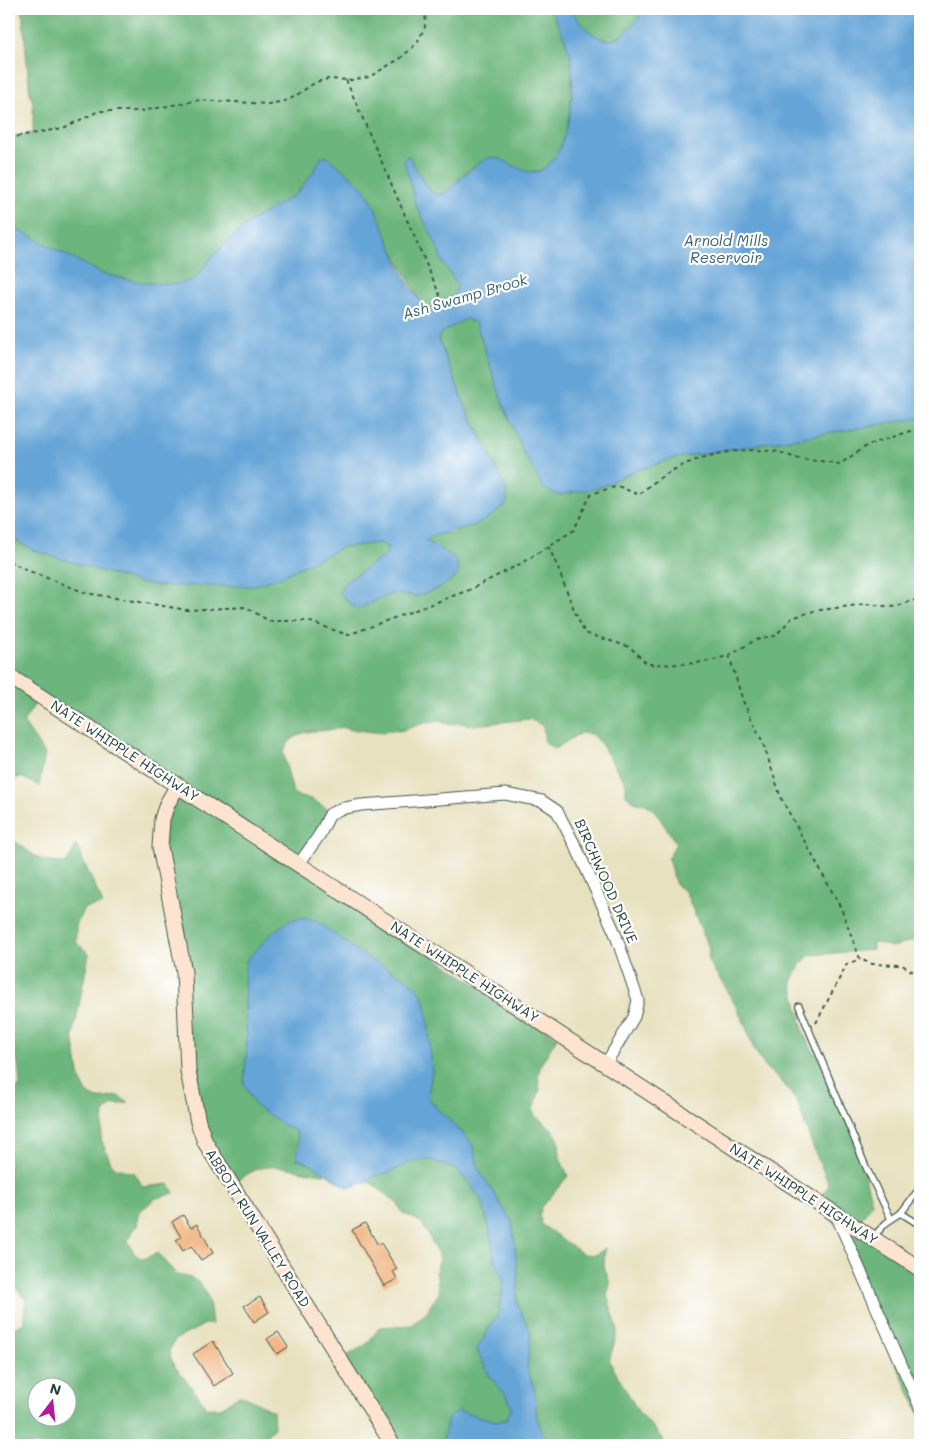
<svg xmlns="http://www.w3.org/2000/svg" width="929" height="1454" viewBox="0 0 929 1454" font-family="Mali,sans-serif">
	<rect width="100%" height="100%" fill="#fff"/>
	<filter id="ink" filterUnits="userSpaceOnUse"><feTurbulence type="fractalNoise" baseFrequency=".02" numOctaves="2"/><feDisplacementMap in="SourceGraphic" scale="10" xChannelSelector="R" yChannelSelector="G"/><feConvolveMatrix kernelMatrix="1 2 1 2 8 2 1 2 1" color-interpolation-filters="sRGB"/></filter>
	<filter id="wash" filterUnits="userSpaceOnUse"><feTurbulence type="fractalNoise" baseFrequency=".0096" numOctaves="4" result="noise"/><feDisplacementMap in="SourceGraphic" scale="20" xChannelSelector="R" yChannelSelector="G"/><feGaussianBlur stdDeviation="1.12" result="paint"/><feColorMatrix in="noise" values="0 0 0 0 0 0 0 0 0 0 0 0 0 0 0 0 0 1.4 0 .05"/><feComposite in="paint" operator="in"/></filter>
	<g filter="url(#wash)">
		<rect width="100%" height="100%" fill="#e8e1bf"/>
		<path fill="#86d391" stroke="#528862" d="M 9,55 L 15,111 L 9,118 Z"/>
		<g fill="#6cb57b" stroke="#467958" fill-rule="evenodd">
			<path d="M 22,9 L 551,9 C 557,23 568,40 570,55 C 574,83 572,159 539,171 C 526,176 508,164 497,158 L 468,170 L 444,194 L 434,194 L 424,182 L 408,156 L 416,205 L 436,244 L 442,261 L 458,286 L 453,297 L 432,310 L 420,301 L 388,241 L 370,198 L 321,158 L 312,174 L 296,194 L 251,221 L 216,252 L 194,280 L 179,284 L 143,283 L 103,274 L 9,225 L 9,137 L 33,133 L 33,102 L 30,95 Z"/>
			<path d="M 571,9 L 645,9 C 638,17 630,30 621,36 C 601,49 579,24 571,9 Z"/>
			<path d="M 465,319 L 476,323 L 502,401 L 525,456 L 598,488 L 634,471 L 675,458 L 920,418 L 920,944 L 916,940 L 892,947 L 873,942 L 873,950 L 810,955 L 800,965 L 792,982 L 804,1035 L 813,1051 L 825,1064 L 855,1138 L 872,1203 L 857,1225 L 920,1272 L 920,1415 L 863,1293 L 864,1289 L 839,1227 L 817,1204 L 829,1185 L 813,1147 L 797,1102 L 784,1084 L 766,1068 L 754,1049 L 744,1022 L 729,993 L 708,961 L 709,948 L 685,891 L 676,885 L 668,859 L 676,843 L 655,811 L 646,804 L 636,803 L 626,795 L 626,784 L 601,744 L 591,734 L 580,733 L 555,749 L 545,743 L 543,726 L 530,719 L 473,725 L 458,723 L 450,725 C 434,716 418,726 403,730 C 396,732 390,729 383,733 L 348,729 L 343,727 C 320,735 297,723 283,752 L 293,793 L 300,797 L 311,799 L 331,811 L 301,869 L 557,1038 L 541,1064 L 538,1076 L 540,1090 L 533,1109 L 534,1115 L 552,1129 L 559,1140 L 560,1158 L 568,1176 L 542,1207 L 539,1215 L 542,1225 L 583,1254 L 596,1255 L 605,1248 L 604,1266 L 610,1284 L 607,1295 L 618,1330 L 609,1361 L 638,1411 L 661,1437 L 665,1445 L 547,1445 L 537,1418 L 534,1388 L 527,1369 L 531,1334 L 517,1304 L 518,1275 L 512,1222 L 479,1170 L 473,1145 L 455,1125 L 436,1108 L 428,1096 L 432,1071 L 425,1001 L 406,978 L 290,922 L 272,933 L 247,1046 L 244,1084 L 283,1125 L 297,1132 L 297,1159 L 316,1164 L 325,1174 C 304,1173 279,1162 258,1169 C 249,1172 239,1180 230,1185 L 196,1125 L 187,1004 L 159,849 L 177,791 L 40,700 L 35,704 L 23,722 L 45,754 L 39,786 L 21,777 L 10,779 L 9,781 L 9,537 L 33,550 L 140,583 L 165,586 L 280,577 L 342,547 L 379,543 L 388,547 L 386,555 L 343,584 L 357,609 L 391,594 L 418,596 L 439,588 L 454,557 L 426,541 L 432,535 L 454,533 L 491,454 L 464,403 L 438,338 L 441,333 Z"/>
			<path d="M 9,838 C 34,852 35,864 67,863 L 76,845 L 103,904 L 84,908 L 76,926 L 76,942 L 89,954 L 73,1036 L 80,1079 L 87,1093 L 97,1099 L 118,1096 L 129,1103 L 112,1105 L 104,1113 L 101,1139 L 111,1163 L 116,1168 L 135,1173 L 143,1187 L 169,1184 L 174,1193 L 156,1198 L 138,1213 L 137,1226 L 132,1231 L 128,1241 L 135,1255 L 143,1259 L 157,1253 L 177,1275 C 207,1277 209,1298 212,1324 L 205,1324 L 175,1340 L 169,1351 L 173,1364 L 208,1408 L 221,1408 L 239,1395 C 251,1398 261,1406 273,1411 L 274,1428 L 262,1440 L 262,1445 L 9,1445 L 9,1330 L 23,1324 L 26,1300 L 9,1278 L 9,1092 L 15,1090 L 20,1085 L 18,1062 L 9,1050 ZM 38,1386 L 68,1386 L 68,1416 L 38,1416 Z"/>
			<path d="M 430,1160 L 457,1170 L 480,1196 L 492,1240 L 494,1258 L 504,1280 L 498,1314 L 477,1349 L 490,1377 L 507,1396 L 512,1408 L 506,1420 L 496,1421 L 458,1411 L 442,1445 L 392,1445 L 340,1360 L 367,1344 L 380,1327 L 412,1325 L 425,1314 L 439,1293 L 436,1271 L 440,1258 L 422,1223 L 403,1213 L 397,1203 L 368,1181 L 376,1175 L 388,1173 L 411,1161 Z"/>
		</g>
		<g fill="#65a4d7" stroke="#427086">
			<path d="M 551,9 L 571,9 C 580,24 601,49 621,36 C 630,30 638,17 645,9 L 920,9 L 920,418 L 675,458 L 634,471 L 598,488 L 558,495 L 544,489 L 525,456 L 502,401 L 476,323 L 465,319 L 441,333 L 438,339 L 464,403 L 506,488 L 507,504 C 498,510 488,520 478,524 C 464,530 434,532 426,541 C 440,551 461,554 458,575 L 439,588 L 418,596 L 391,594 L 357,609 L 347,601 L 341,593 L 343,584 L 386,555 L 388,547 L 379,543 L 342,547 L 280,577 L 252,586 L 165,586 L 140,583 L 33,550 L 9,537 L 9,225 L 103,274 L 143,283 L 179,284 L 194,280 L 216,252 L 251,221 L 296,194 L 312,174 L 321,158 L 326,156 C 341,169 360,181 370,198 C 385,224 405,298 432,310 L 453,297 L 458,286 L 442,261 L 436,244 L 416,205 L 404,160 L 408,155 L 424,182 L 434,194 L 444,194 C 458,182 471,165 489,158 C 503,154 521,177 539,171 C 570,160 578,78 569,51 C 565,37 557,23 551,9 Z"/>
			<path d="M 303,918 L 316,921 L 363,955 L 406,978 L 420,991 L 425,1001 L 428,1020 L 432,1071 L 428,1096 L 436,1108 L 455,1125 L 473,1145 L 479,1170 L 512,1222 L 518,1275 L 517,1304 L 531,1334 L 527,1369 L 534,1388 L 537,1418 L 547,1445 L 442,1445 L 448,1418 L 458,1411 L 496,1421 L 506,1420 L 512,1408 L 507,1396 L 490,1377 L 477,1349 L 498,1314 L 504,1280 L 494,1258 L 492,1240 L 484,1205 L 473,1187 L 457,1170 L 430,1160 L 411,1162 L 388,1173 L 376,1175 L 368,1181 L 348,1188 C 330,1177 318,1165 297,1159 L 299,1144 L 297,1132 L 283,1125 L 255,1105 L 244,1084 L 247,1046 L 244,979 L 246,961 L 272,933 L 290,920 Z"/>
		</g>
		<g id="blocks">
			<g fill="#f1b27d">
				<path d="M 183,1215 L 191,1228 L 197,1224 L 213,1253 L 201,1260 L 191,1246 L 183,1251 L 176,1240 L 181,1237 L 172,1222 Z"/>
				<path d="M 365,1223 L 378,1245 L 381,1243 L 397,1269 L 393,1271 L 397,1279 L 384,1286 L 352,1230 Z"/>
				<path d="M 260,1297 L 269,1312 L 254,1322 L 244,1306 Z"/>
				<path d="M 278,1332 L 288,1347 L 277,1354 L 267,1339 Z"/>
				<path d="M 213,1341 L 233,1373 L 214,1386 L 193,1354 Z"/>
			</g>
		</g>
	</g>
	<g filter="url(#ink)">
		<use href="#blocks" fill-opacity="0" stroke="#3d5649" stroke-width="1"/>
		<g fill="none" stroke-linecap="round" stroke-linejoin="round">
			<defs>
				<g id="lane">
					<path d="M 799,1006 L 866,1167 L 891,1219"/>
					<path d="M 901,1213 L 920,1225"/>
					<path d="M 874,1236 L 886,1223 L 901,1213 L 920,1188"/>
				</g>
				<g id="street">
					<path d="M 299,864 L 320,834 L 330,814 L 340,809 L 361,805 L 505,794 L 542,801 L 557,811 L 578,851 L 615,933 L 638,1000 L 634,1017 L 605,1065"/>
					<path d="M 836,1215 L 920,1407"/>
				</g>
				<g id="secondary">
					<path d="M 9,676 L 920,1269"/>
					<path d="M 178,785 L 167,804 L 162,819 L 160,847 L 184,972 L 188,1071 L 198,1122 L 205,1142 L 393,1445"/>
				</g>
			</defs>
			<use href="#lane" stroke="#3d5649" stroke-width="8"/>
			<use href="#street" stroke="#3d5649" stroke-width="13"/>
			<use href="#secondary" stroke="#3d5649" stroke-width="17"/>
			<g stroke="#3d5649" stroke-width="2" stroke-dasharray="4 4" stroke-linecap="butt">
				<path d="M 346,80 L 441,298"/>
				<path d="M 9,138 L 63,128 L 99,111 L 141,111 L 200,100 L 268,104 L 289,100 L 316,82 L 328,79 L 351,80 L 369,77 L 401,58 L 417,43 L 425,27 L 426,9"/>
				<path d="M 548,546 C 562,574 570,605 585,633 L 630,647 L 647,664 C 674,665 703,665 729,655 C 749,646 751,638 775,636 L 792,618 L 814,611 L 865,604 L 895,607 L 920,598"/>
				<path d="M 9,561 L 29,571 L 86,593 L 187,610 L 246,607 L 269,621 L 308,621 L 348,635 L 469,590 L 522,563 L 574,530 L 591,494 L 618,486 L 639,495 C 674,461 724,446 773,451 C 783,452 792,458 802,459 C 815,461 827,461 840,464 L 868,445 L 920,428"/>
				<path d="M 729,655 L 743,701 L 763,743 L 781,798 L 841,908 L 860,959 L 872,964 L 902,965 L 920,976"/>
				<path d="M 816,1023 L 847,964 L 860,959"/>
			</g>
			<use href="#lane" stroke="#fff" stroke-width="5.5"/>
			<use href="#street" stroke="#fff" stroke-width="11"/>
			<use href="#secondary" stroke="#fde4d0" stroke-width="15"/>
		</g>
	</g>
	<g text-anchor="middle" stroke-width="4.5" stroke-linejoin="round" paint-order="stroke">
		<g font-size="14" fill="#1f3d34" stroke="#fff">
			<text transform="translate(125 751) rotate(33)" y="5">NATE WHIPPLE HIGHWAY</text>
			<text transform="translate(606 881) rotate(66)" y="5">BIRCHWOOD DRIVE</text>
			<text transform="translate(465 972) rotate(33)" y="5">NATE WHIPPLE HIGHWAY</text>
			<text transform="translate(804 1194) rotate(33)" y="5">NATE WHIPPLE HIGHWAY</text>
			<text transform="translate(258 1228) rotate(58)" y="5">ABBOTT RUN VALLEY ROAD</text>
		</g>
		<g font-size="15" font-style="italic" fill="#38616d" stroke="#fff">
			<text x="726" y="246">Arnold Mills<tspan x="726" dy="17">Reservoir</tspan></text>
			<text transform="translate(465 297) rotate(-16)" y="5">Ash Swamp Brook</text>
		</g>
	</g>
	<rect width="929" height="1454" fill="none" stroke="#fff" stroke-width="30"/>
	<g transform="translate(52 1402) rotate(16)"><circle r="24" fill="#ffffff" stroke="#a5b1ae"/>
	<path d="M0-4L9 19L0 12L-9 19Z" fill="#b5179e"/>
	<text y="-8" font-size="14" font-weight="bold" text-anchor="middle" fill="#1f3d34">N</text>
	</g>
</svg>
